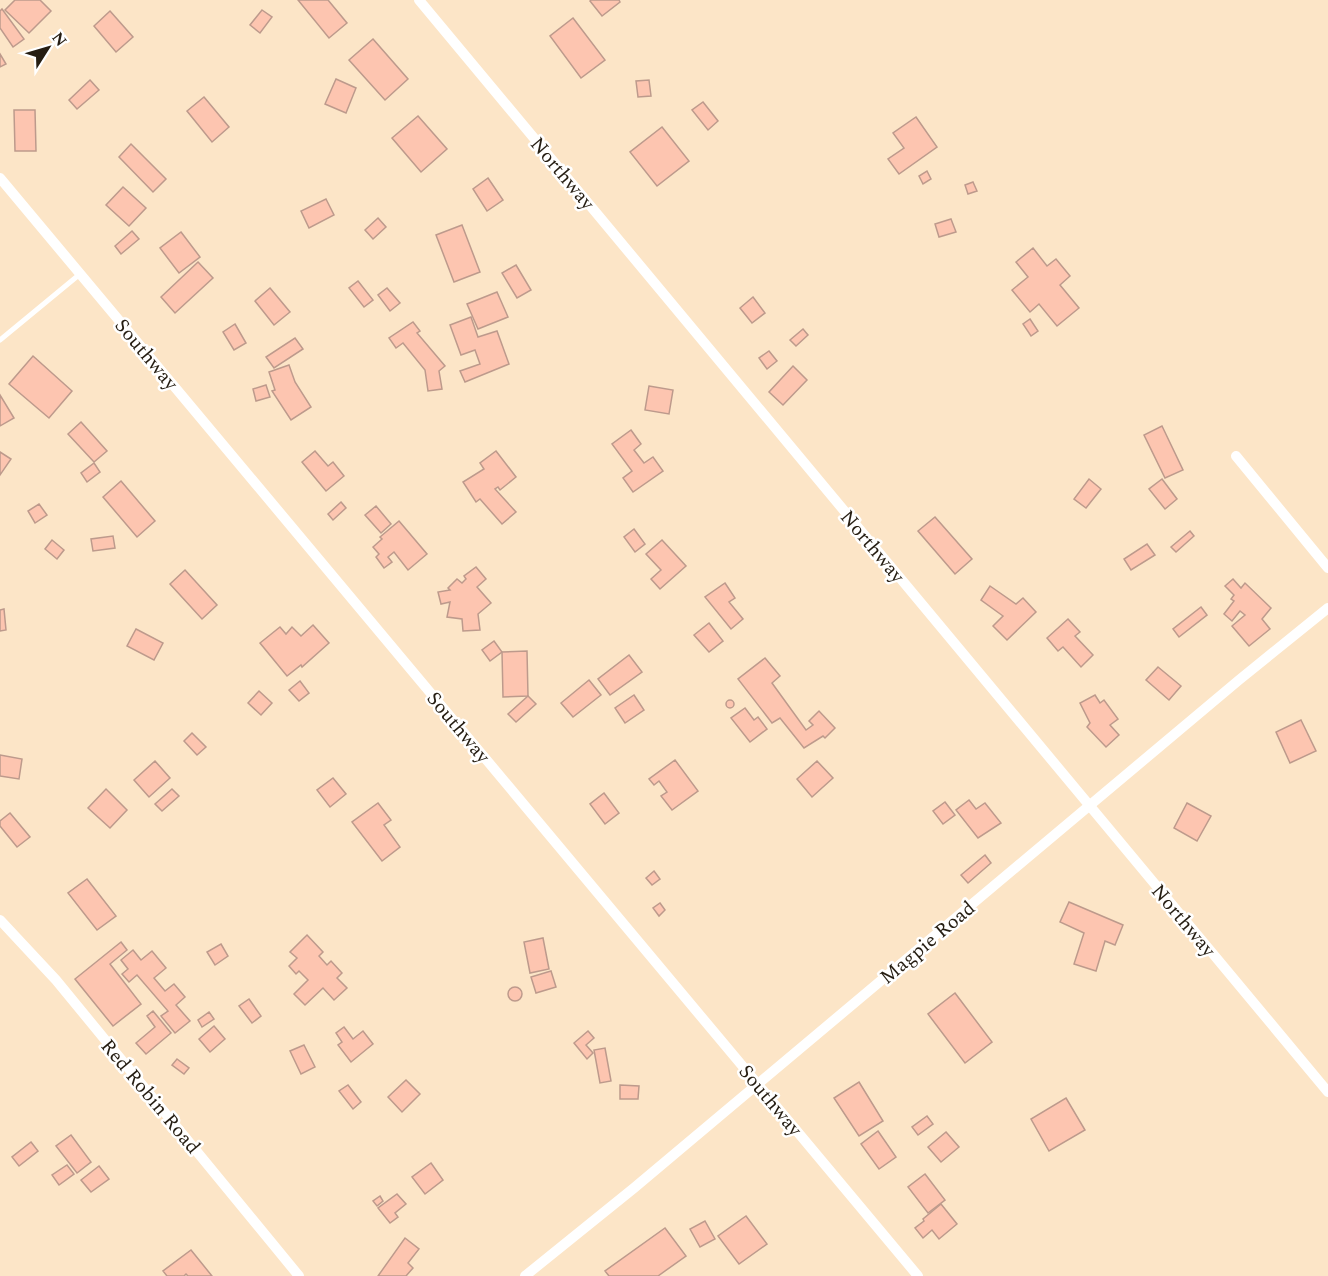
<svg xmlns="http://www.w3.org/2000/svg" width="1328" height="1276" viewBox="0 0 1328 1276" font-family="Spectral,serif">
	<rect width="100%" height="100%" fill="#fce5c7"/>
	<g fill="#fdc5b0" stroke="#bd9a8c" stroke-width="1.5">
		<path d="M 15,0 L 40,0 L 51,11 L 29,33 L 5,10 Z"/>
		<path d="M 298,0 L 328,0 L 347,23 L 329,38 Z"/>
		<path d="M 591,0 L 619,0 L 620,2 L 602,16 L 590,1 Z"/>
		<path d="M 2,9 L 24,39 L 13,47 L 0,28 L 0,11 Z"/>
		<path d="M 262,10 L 272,17 L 260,33 L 250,25 Z"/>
		<path d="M 110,11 L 133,37 L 116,52 L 94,26 Z"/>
		<path d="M 573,18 L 605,60 L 581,78 L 550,36 Z"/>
		<path d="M 373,39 L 408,79 L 385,100 L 349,60 Z"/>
		<path d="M 0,54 L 6,64 L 0,67 Z"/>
		<path d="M 336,79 L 356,88 L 346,113 L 325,104 Z"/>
		<path d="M 90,80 L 99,90 L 77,109 L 69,100 Z"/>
		<path d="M 649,80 L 651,96 L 638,97 L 636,81 Z"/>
		<path d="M 204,97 L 229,127 L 212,142 L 187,111 Z"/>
		<path d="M 703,102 L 718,121 L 708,130 L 692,110 Z"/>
		<path d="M 14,110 L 35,110 L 36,151 L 15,151 Z"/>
		<path d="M 418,116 L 447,149 L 421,172 L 392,138 Z"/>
		<path d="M 916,117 L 937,147 L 899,174 L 888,159 L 904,148 L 893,133 Z"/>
		<path d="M 662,127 L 689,161 L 657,186 L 630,152 Z"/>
		<path d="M 131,144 L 166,179 L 153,192 L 119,157 Z"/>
		<path d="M 927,171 L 931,179 L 923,184 L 919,176 Z"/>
		<path d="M 488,178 L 503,200 L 487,211 L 473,189 Z"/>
		<path d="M 973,182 L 977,191 L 968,194 L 965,185 Z"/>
		<path d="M 123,187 L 146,208 L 129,226 L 106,205 Z"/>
		<path d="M 326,199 L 334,215 L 309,228 L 301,211 Z"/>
		<path d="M 378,218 L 386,227 L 373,239 L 365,230 Z"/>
		<path d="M 951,219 L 956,232 L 939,237 L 935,224 Z"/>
		<path d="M 462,225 L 480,272 L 454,282 L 436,235 Z"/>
		<path d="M 132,231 L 139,239 L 121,254 L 115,246 Z"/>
		<path d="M 181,232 L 200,257 L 179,273 L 160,248 Z"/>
		<path d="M 1033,248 L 1047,266 L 1056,259 L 1070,276 L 1060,285 L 1079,308 L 1057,326 L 1039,304 L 1030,312 L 1012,290 L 1028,277 L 1016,262 Z"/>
		<path d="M 198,262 L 213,278 L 175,313 L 161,297 Z"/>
		<path d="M 516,265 L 531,290 L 517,298 L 502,273 Z"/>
		<path d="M 358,281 L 373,300 L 364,307 L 349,288 Z"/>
		<path d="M 270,288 L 290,312 L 274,325 L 255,301 Z"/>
		<path d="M 387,288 L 400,303 L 390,311 L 378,295 Z"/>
		<path d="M 497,292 L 508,317 L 478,329 L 467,304 Z"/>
		<path d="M 753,297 L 765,313 L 752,323 L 740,308 Z"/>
		<path d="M 471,317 L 478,337 L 497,331 L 509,364 L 465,382 L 460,371 L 480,364 L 475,350 L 461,355 L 450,325 Z"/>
		<path d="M 1030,319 L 1038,331 L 1031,336 L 1023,324 Z"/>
		<path d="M 413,322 L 420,331 L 417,333 L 445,366 L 439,371 L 442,389 L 428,391 L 425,370 L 403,343 L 396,348 L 389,338 Z"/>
		<path d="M 235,324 L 246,343 L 234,350 L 223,332 Z"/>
		<path d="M 803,329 L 808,335 L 796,346 L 790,340 Z"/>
		<path d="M 295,338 L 303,349 L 274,368 L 266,357 Z"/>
		<path d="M 769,351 L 777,361 L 767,369 L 759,358 Z"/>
		<path d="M 33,356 L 72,391 L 49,418 L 9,384 Z"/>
		<path d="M 289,365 L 295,382 L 311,407 L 291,420 L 272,391 L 275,390 L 269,372 Z"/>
		<path d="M 793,366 L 807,380 L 783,405 L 769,392 Z"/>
		<path d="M 266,385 L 270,397 L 256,401 L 253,389 Z"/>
		<path d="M 649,386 L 673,390 L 669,414 L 645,410 Z"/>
		<path d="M 0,395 L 14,418 L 0,426 Z"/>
		<path d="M 81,422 L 107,451 L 94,462 L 68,434 Z"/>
		<path d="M 1162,426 L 1183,470 L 1165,478 L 1144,435 Z"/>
		<path d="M 631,430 L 641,444 L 634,450 L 644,463 L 653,457 L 663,471 L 633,492 L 623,478 L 632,471 L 612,444 Z"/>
		<path d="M 315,451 L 328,466 L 333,462 L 344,476 L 326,491 L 302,462 Z"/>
		<path d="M 496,451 L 516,477 L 500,490 L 498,487 L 495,489 L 516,512 L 502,524 L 480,499 L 476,502 L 463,482 L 484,469 L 480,463 Z"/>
		<path d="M 0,452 L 11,459 L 0,475 Z"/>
		<path d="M 94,463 L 100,472 L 87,482 L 81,473 Z"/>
		<path d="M 1089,479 L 1101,489 L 1086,508 L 1074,499 Z"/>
		<path d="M 1162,479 L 1177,499 L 1165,509 L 1149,489 Z"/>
		<path d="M 121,481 L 155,521 L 137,537 L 103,497 Z"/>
		<path d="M 341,502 L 346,508 L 333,520 L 328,514 Z"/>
		<path d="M 39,504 L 47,515 L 35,523 L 28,511 Z"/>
		<path d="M 376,506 L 391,524 L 381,533 L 365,515 Z"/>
		<path d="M 935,517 L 972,559 L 955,574 L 918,531 Z"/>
		<path d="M 399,521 L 427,554 L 408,570 L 394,552 L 388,557 L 392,562 L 384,568 L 376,557 L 379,554 L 373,547 L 382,539 L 380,537 Z"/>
		<path d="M 634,529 L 645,544 L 635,552 L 624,537 Z"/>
		<path d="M 1190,531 L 1194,536 L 1176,552 L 1171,547 Z"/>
		<path d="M 113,536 L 115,548 L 93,551 L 91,539 Z"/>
		<path d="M 52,540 L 64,550 L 57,559 L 45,549 Z"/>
		<path d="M 662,540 L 686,566 L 660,589 L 651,579 L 661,570 L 646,554 Z"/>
		<path d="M 1147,544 L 1155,555 L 1131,570 L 1124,559 Z"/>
		<path d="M 476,567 L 486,579 L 477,587 L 491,603 L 478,614 L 480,630 L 463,631 L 462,619 L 447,617 L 450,602 L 441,604 L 438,592 L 450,590 L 448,588 L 457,579 L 462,583 L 466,579 L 464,576 Z"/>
		<path d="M 185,570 L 217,605 L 202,619 L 170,584 Z"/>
		<path d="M 1233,579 L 1241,588 L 1245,583 L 1271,608 L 1262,619 L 1270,629 L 1249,646 L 1232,626 L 1245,615 L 1240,611 L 1232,621 L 1224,614 L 1234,601 L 1231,599 L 1234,595 L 1225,586 Z"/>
		<path d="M 725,583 L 735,598 L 729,602 L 743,619 L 731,629 L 705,597 Z"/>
		<path d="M 990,586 L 1016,604 L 1023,598 L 1036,612 L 1007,640 L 993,626 L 1003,616 L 981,600 Z"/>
		<path d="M 1201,607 L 1207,615 L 1179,637 L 1173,629 Z"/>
		<path d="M 4,609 L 6,630 L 0,631 L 0,610 Z"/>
		<path d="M 1068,619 L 1080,632 L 1075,636 L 1093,655 L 1081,667 L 1063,647 L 1058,651 L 1047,638 Z"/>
		<path d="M 709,623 L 723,641 L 709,652 L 694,635 Z"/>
		<path d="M 313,625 L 329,643 L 302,667 L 301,665 L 287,676 L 260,643 L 280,627 L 286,634 L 292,627 L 301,636 Z"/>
		<path d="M 136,629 L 163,643 L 154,660 L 127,646 Z"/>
		<path d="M 494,641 L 502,652 L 490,661 L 482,650 Z"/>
		<path d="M 527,651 L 528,696 L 503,697 L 502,652 Z"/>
		<path d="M 629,655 L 642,672 L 610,695 L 598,679 Z"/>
		<path d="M 765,658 L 780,676 L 772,683 L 806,730 L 813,725 L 809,721 L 819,711 L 835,728 L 825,738 L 823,736 L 804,748 L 780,718 L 772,723 L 738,679 Z"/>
		<path d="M 1158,667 L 1181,686 L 1169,700 L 1146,680 Z"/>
		<path d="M 589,680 L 601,695 L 573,717 L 561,703 Z"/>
		<path d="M 300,681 L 309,693 L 299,701 L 289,690 Z"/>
		<path d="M 259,691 L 272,703 L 261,715 L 248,703 Z"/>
		<path d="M 634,695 L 644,710 L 625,723 L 615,708 Z"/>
		<path d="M 1095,695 L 1100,703 L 1104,700 L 1118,719 L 1110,725 L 1119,735 L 1106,747 L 1087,727 L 1090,723 L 1080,703 Z"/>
		<path d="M 528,696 L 536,704 L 516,722 L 508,714 Z"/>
		<circle cx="730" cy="704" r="4"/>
		<path d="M 745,708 L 754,720 L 758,717 L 767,729 L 750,742 L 731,718 Z"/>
		<path d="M 1301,720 L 1316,751 L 1290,763 L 1276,732 Z"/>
		<path d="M 192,733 L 206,747 L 197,755 L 184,741 Z"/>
		<path d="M 0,755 L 22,759 L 19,779 L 0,776 Z"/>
		<path d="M 675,760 L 698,791 L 672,810 L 661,796 L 667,792 L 659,781 L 654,785 L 649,779 Z"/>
		<path d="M 155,761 L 170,778 L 149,797 L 134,780 Z"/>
		<path d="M 817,761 L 833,778 L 812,797 L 797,779 Z"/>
		<path d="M 333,778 L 346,794 L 330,807 L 317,790 Z"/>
		<path d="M 106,789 L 127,810 L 110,828 L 88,808 Z"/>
		<path d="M 172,789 L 179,796 L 162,811 L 155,804 Z"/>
		<path d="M 604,793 L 619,813 L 605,824 L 590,804 Z"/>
		<path d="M 969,800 L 976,809 L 985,803 L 1001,823 L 978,838 L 956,810 Z"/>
		<path d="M 945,802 L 955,815 L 943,824 L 933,811 Z"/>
		<path d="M 378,803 L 391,820 L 384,825 L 400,847 L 382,861 L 352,822 Z"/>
		<path d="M 1187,803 L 1211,816 L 1197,841 L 1174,828 Z"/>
		<path d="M 10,813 L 30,837 L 17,847 L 0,826 L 0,821 Z"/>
		<path d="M 985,855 L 991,863 L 968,883 L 961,875 Z"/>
		<path d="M 654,871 L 660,879 L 652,885 L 646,878 Z"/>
		<path d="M 87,879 L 116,916 L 97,930 L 68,893 Z"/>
		<path d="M 1069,902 L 1123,925 L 1115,945 L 1105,941 L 1096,971 L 1074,964 L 1084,933 L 1060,922 Z"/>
		<path d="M 660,903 L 665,910 L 659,916 L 653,908 Z"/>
		<path d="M 307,935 L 323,952 L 319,956 L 327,965 L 331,961 L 342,973 L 337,978 L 347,988 L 334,1000 L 323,988 L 305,1005 L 294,994 L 308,980 L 299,971 L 296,974 L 289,966 L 297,958 L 290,952 Z"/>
		<path d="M 543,938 L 549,969 L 530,973 L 524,942 Z"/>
		<path d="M 121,942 L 127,950 L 110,964 L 141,1004 L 113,1026 L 75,979 Z"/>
		<path d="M 221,944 L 228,956 L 215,965 L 207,952 Z"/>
		<path d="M 133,950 L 141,960 L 152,951 L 166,968 L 154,978 L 165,991 L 174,984 L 185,997 L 176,1005 L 190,1021 L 175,1033 L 161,1016 L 168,1011 L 137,975 L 129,982 L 122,974 L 128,969 L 121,960 Z"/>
		<path d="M 551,971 L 556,987 L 536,993 L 531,977 Z"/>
		<circle cx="515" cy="994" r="7"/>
		<path d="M 955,993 L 992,1042 L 965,1063 L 928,1014 Z"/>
		<path d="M 249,999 L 261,1016 L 252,1023 L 239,1006 Z"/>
		<path d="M 153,1011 L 171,1033 L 146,1054 L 136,1043 L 155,1027 L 147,1016 Z"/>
		<path d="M 209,1012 L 214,1019 L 202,1027 L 198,1020 Z"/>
		<path d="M 214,1026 L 225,1039 L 210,1052 L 199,1039 Z"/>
		<path d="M 344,1027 L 353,1039 L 363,1031 L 373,1044 L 351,1062 L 338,1045 L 342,1042 L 336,1033 Z"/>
		<path d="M 588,1031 L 594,1038 L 586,1045 L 593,1053 L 587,1059 L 574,1043 Z"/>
		<path d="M 304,1045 L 315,1067 L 301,1074 L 290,1051 Z"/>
		<path d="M 605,1048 L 611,1081 L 600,1083 L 594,1050 Z"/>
		<path d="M 177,1059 L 189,1068 L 184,1074 L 172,1065 Z"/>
		<path d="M 406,1080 L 420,1094 L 402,1112 L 388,1097 Z"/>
		<path d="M 859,1082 L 883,1121 L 859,1136 L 834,1098 Z"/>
		<path d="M 348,1085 L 361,1102 L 353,1109 L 339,1091 Z"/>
		<path d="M 620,1085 L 639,1086 L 638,1099 L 620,1099 Z"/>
		<path d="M 1066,1098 L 1085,1130 L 1049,1151 L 1031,1119 Z"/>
		<path d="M 927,1116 L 933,1124 L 918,1135 L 912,1127 Z"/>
		<path d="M 878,1131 L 896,1157 L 879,1169 L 861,1144 Z"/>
		<path d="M 946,1132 L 959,1147 L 941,1162 L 928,1147 Z"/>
		<path d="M 71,1135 L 91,1162 L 77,1173 L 56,1146 Z"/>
		<path d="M 31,1142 L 38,1151 L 19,1166 L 12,1157 Z"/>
		<path d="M 431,1163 L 443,1180 L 425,1194 L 412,1177 Z"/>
		<path d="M 67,1165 L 74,1174 L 59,1185 L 52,1175 Z"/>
		<path d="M 99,1166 L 109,1179 L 91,1192 L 81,1180 Z"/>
		<path d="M 925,1174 L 945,1200 L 928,1213 L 908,1187 Z"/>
		<path d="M 397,1194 L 406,1204 L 395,1213 L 398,1217 L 390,1223 L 378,1208 Z"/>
		<path d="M 380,1196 L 383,1201 L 377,1206 L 373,1201 Z"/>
		<path d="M 941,1204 L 957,1224 L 939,1239 L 932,1230 L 923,1238 L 915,1228 L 924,1221 L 923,1219 Z"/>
		<path d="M 746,1216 L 767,1244 L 739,1264 L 718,1236 Z"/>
		<path d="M 705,1221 L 715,1239 L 700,1247 L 690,1229 Z"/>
		<path d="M 665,1228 L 686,1256 L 658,1276 L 609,1276 L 605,1271 Z"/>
		<path d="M 405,1238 L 419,1249 L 408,1263 L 413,1268 L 406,1276 L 378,1276 Z"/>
		<path d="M 191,1250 L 212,1276 L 188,1276 L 186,1274 L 184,1276 L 167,1276 L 163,1271 Z"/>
	</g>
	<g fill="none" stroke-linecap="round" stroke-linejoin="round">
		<path stroke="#fff" stroke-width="5" d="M 0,340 L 80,274"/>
		<g stroke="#fff" stroke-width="10">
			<path d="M 419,0 L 1328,1092"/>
			<path d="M 0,178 L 918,1276"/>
			<path d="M 1236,456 L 1328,568"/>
			<path d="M 0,920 L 56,980 L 299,1276"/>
			<path d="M 525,1276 L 634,1188 L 1239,680 L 1328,608"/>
		</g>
	</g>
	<g text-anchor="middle" stroke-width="5" stroke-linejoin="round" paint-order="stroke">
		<g font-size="20" fill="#251d12" stroke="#fff">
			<text transform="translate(563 173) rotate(50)" y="7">Northway</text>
			<text transform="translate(147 354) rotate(50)" y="7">Southway</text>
			<text transform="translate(873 546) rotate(50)" y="7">Northway</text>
			<text transform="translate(459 727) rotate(50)" y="7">Southway</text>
			<text transform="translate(1184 920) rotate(50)" y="7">Northway</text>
			<text transform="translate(927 942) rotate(-40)" y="7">Magpie Road</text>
			<text transform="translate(151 1096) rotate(50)" y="7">Red Robin Road</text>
			<text transform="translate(771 1100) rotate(50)" y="7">Southway</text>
		</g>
	</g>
	<g transform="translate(48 48) rotate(53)" stroke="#ffffff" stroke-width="4.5" paint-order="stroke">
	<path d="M0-4.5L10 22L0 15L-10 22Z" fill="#251d12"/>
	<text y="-9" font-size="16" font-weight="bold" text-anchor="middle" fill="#251d12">N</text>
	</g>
</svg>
